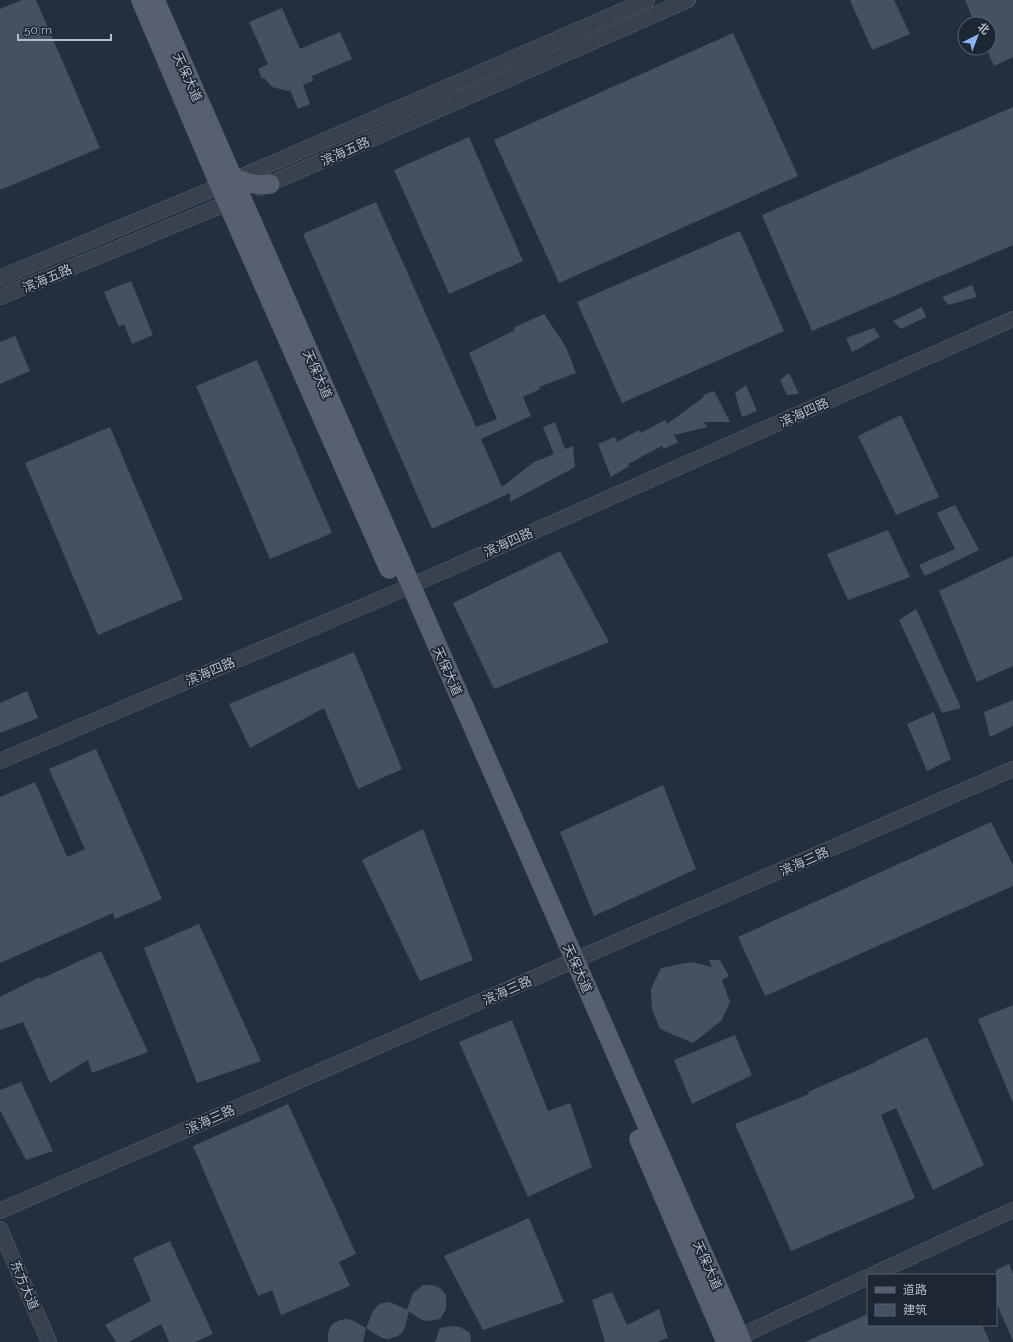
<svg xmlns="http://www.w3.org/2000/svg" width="1013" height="1342" viewBox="0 0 1013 1342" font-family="Raleway,'Noto Sans SC',sans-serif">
	<rect width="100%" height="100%" fill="#242f3e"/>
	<g fill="#455162">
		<path d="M 22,0 L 36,0 L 100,148 L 0,190 L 0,9 Z"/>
		<path d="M 850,0 L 894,0 L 910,34 L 872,50 Z"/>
		<path d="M 965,0 L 1013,0 L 1013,57 L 994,66 L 986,48 L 989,48 L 989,24 L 975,24 Z"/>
		<path d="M 282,8 L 300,49 L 340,32 L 352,59 L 312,76 L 313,81 L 303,85 L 310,104 L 298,109 L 290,90 L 288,91 L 272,87 L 264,78 L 262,79 L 258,69 L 268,64 L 249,22 Z"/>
		<path d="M 733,33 L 798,176 L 559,283 L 494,140 Z"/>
		<path d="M 1013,107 L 1013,245 L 812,331 L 762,215 Z"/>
		<path d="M 469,137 L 523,261 L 449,294 L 394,170 Z"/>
		<path d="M 376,202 L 476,427 L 497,419 L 469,353 L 515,330 L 513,328 L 544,314 L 566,347 L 576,373 L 539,387 L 540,389 L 523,397 L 531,416 L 481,439 L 502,487 L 534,462 L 554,454 L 543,427 L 555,422 L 565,449 L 573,446 L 575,467 L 510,502 L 510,493 L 432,529 L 303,234 Z"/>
		<path d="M 740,231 L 784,331 L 622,403 L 577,302 Z"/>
		<path d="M 131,281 L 153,335 L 132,344 L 124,324 L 119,327 L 104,292 Z"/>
		<path d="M 972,285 L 977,297 L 948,305 L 942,297 Z"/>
		<path d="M 922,307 L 926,317 L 901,329 L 893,321 Z"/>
		<path d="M 874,328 L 880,337 L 852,352 L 846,338 Z"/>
		<path d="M 15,336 L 30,371 L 0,384 L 0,342 Z"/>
		<path d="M 257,360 L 332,533 L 270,559 L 196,386 Z"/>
		<path d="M 789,373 L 799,394 L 787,395 L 780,380 Z"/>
		<path d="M 746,385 L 757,411 L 742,417 L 735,393 Z"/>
		<path d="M 714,391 L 730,422 L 704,422 L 707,427 L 674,435 L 678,442 L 664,449 L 662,446 L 628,464 L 629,466 L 611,477 L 598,444 L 615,437 L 617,442 L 639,430 L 641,433 L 665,420 L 667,424 L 704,397 L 703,395 Z"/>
		<path d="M 901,415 L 939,497 L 896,515 L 858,436 Z"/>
		<path d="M 110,427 L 183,599 L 98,635 L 25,463 Z"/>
		<path d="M 955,505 L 979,550 L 925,576 L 919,565 L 955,549 L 937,513 Z"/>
		<path d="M 888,530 L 910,577 L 848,600 L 827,554 Z"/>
		<path d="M 560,551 L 609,642 L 494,689 L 453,603 Z"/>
		<path d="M 1013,556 L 1013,666 L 977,682 L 939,591 Z"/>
		<path d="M 916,609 L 961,708 L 942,713 L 899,620 Z"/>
		<path d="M 354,652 L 402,769 L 358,789 L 324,708 L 250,748 L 229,704 Z"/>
		<path d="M 27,691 L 38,718 L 0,733 L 0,703 Z"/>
		<path d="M 1013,700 L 1013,726 L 990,737 L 984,712 Z"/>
		<path d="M 934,712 L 951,759 L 927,771 L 907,724 Z"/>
		<path d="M 96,749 L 162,899 L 115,919 L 113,913 L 0,963 L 0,797 L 35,782 L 67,857 L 85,849 L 49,769 Z"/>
		<path d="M 663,785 L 696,869 L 594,916 L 560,832 Z"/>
		<path d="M 991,822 L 1013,865 L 1013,886 L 765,996 L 738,937 Z"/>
		<path d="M 423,829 L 473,960 L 420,981 L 362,860 Z"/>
		<path d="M 199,924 L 261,1061 L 197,1083 L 144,948 Z"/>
		<path d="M 101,951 L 148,1052 L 92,1073 L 88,1060 L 50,1083 L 23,1022 L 0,1030 L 0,997 L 40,977 L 41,979 Z"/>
		<path d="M 709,960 L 720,960 L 729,976 L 722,980 L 730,1002 L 721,1021 L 693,1043 L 660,1029 L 652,1009 L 651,989 L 661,968 L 691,962 L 712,967 Z"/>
		<path d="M 1013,1005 L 1013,1103 L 978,1019 Z"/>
		<path d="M 512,1020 L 548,1111 L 570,1103 L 592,1167 L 528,1197 L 459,1042 Z"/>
		<path d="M 735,1035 L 752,1075 L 692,1104 L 674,1060 Z"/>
		<path d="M 927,1037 L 984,1165 L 933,1190 L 896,1108 L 881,1115 L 915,1198 L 791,1251 L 735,1124 L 809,1094 L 808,1092 L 876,1062 L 876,1061 Z"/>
		<path d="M 21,1082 L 53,1151 L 26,1160 L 0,1110 L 0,1090 Z"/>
		<path d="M 288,1104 L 356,1254 L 339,1262 L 350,1286 L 281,1315 L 272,1290 L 258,1296 L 193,1146 Z"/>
		<path d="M 529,1218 L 564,1302 L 483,1330 L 444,1256 Z"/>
		<path d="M 170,1241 L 213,1334 L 195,1342 L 169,1342 L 161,1324 L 129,1342 L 116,1342 L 105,1325 L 151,1301 L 133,1258 Z"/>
		<path d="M 1009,1264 L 1013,1274 L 1013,1341 L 996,1302 L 996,1270 Z"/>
		<path d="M 423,1285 L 429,1285 L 435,1286 L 440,1288 L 446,1295 L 446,1309 L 440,1319 L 428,1321 L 422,1320 L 407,1310 L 413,1293 Z"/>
		<path d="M 612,1292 L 627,1325 L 659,1309 L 668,1338 L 656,1342 L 605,1342 L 592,1300 Z"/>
		<path d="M 388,1302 L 395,1304 L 409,1311 L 405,1327 L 403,1332 L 398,1336 L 388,1339 L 382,1338 L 366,1328 L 373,1311 L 377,1306 L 382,1303 Z"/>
		<path d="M 868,1314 L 868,1325 L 982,1325 L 990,1342 L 805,1342 Z"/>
		<path d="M 346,1319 L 352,1320 L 366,1328 L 363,1342 L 328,1342 L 328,1333 L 330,1327 L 334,1323 L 340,1320 Z"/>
		<path d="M 453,1326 L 460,1327 L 470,1333 L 471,1342 L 435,1342 L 440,1328 Z"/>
	</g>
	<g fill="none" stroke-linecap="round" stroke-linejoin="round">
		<defs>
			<g id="minor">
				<path d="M 260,188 L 688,0"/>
				<path d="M 0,278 L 220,186 L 647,0"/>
				<path d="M 0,297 L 237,199"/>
				<path d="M 0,761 L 399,591 L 1013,319"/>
				<path d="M 0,1211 L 1013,769"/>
				<path d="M 0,1229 L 49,1342"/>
				<path d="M 872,1275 L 1013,1210"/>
				<path d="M 730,1341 L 868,1277"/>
			</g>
			<g id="major">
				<path d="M 141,0 L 220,186 L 389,569"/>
				<path d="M 155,0 L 742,1342"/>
				<path d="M 226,172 C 239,182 254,186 270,184"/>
				<path d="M 639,1139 L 726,1342"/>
			</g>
		</defs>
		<use href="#minor" stroke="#565f6c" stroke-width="16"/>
		<use href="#major" stroke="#414a57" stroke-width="20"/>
		<use href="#minor" stroke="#38414e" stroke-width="15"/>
		<use href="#major" stroke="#56606e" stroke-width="19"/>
	</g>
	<g text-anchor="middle" stroke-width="3.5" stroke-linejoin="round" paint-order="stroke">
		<g font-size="13" fill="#b4bcc9" stroke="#1d2633">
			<text transform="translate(188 77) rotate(66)" y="5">天保大道</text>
			<text transform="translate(345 151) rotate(-24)" y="5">滨海五路</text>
			<text transform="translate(47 278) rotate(-23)" y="5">滨海五路</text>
			<text transform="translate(318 374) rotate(66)" y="5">天保大道</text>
			<text transform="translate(804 412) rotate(-24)" y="5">滨海四路</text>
			<text transform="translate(508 542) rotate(-24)" y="5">滨海四路</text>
			<text transform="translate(210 671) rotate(-23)" y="5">滨海四路</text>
			<text transform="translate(448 671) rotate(66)" y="5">天保大道</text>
			<text transform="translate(804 861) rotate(-24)" y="5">滨海三路</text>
			<text transform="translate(578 968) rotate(66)" y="5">天保大道</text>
			<text transform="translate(507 990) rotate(-24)" y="5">滨海三路</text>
			<text transform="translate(210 1119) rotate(-24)" y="5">滨海三路</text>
			<text transform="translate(708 1265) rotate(66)" y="5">天保大道</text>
			<text transform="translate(25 1285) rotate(67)" y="5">东方大道</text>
		</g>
	</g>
	<rect x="867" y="1274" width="130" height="52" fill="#1d2633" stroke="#59626f"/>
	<rect x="875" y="1287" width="20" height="6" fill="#56606e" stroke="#59626f"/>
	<text x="903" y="1294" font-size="12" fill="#b4bcc9">道路</text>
	<rect x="875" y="1304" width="20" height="12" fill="#455162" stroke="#59626f"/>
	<text x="903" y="1314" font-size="12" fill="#b4bcc9">建筑</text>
	<g transform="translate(977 36) rotate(42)"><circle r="19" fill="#1d2633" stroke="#59626f"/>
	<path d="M0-3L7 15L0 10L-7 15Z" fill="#8ab4f8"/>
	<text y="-6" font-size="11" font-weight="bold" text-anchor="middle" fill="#b4bcc9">北</text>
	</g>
	<path d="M18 34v6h93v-6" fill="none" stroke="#b4bcc9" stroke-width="2"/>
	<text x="24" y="34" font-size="12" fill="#b4bcc9" stroke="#1d2633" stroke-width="3" paint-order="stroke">50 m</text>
</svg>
